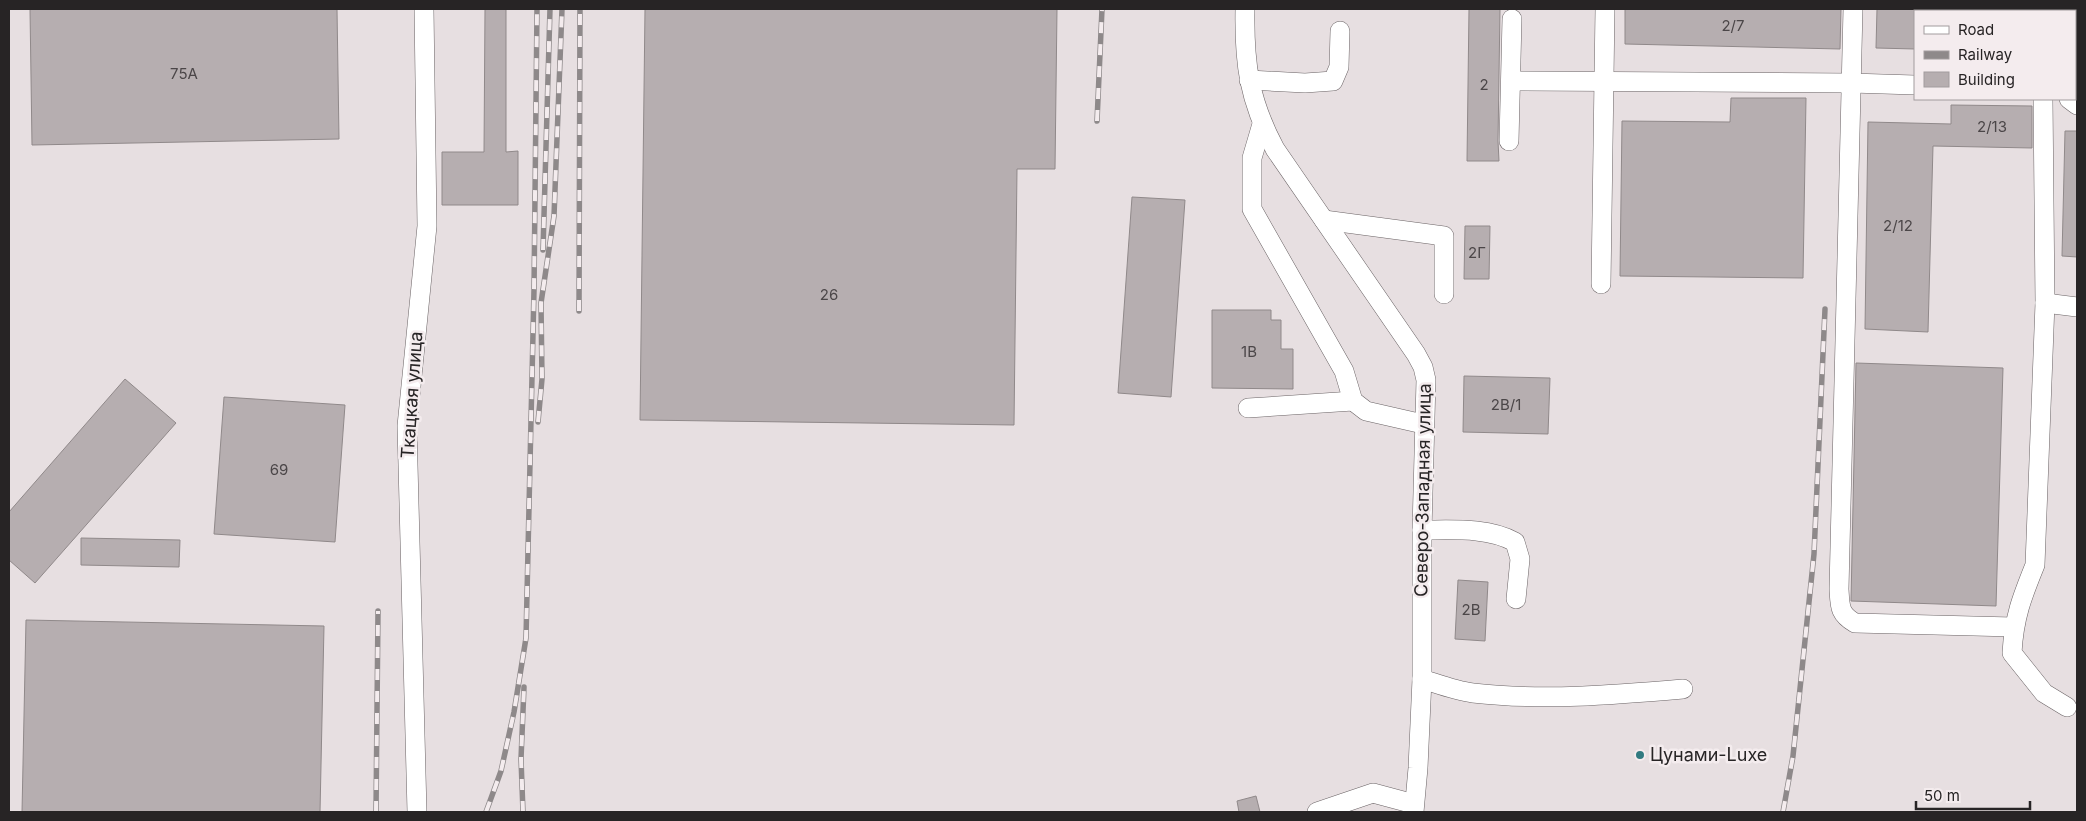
<svg xmlns="http://www.w3.org/2000/svg" width="2086" height="821" viewBox="0 0 2086 821" font-family="Inter,sans-serif">
	<rect width="100%" height="100%" fill="#e7dfe1"/>
	<g fill="#b6aeb0" stroke="#90898a">
		<path d="M 30,9 L 337,9 L 339,139 L 32,145 Z"/>
		<path d="M 485,9 L 506,9 L 506,152 L 518,151 L 518,205 L 442,205 L 442,152 L 484,152 Z"/>
		<path d="M 645,9 L 1057,9 L 1055,169 L 1017,169 L 1014,425 L 640,420 Z"/>
		<path d="M 1469,9 L 1500,9 L 1498,141 L 1499,161 L 1467,161 Z"/>
		<path d="M 1625,9 L 1841,9 L 1840,49 L 1625,44 Z"/>
		<path d="M 1877,9 L 1915,9 L 1915,49 L 1876,48 Z"/>
		<path d="M 1731,98 L 1806,98 L 1803,278 L 1620,276 L 1622,121 L 1730,122 Z"/>
		<path d="M 1951,105 L 2032,106 L 2032,148 L 1933,146 L 1928,332 L 1865,329 L 1868,122 L 1951,124 Z"/>
		<path d="M 2065,131 L 2077,131 L 2077,257 L 2062,256 Z"/>
		<path d="M 1132,197 L 1185,200 L 1171,397 L 1118,393 Z"/>
		<path d="M 1465,226 L 1490,226 L 1489,279 L 1464,279 Z"/>
		<path d="M 1212,310 L 1271,310 L 1271,320 L 1281,320 L 1281,349 L 1293,349 L 1293,389 L 1212,388 Z"/>
		<path d="M 1856,363 L 2003,368 L 1996,606 L 1851,601 Z"/>
		<path d="M 1464,376 L 1550,378 L 1548,434 L 1463,432 Z"/>
		<path d="M 125,379 L 176,423 L 35,583 L 9,560 L 9,512 Z"/>
		<path d="M 224,397 L 345,405 L 335,542 L 214,534 Z"/>
		<path d="M 81,538 L 180,540 L 179,567 L 81,565 Z"/>
		<path d="M 1458,580 L 1488,582 L 1485,641 L 1455,639 Z"/>
		<path d="M 26,620 L 324,626 L 320,812 L 22,812 Z"/>
		<path d="M 1256,796 L 1260,812 L 1239,812 L 1237,801 Z"/>
	</g>
	<g fill="none" stroke-linecap="round" stroke-linejoin="round">
		<defs>
			<g id="minor">
				<path d="M 1245,9 C 1244,64 1249,100 1275,149 L 1416,354 L 1423,367 L 1426,380 L 1422,530 L 1422,679 L 1418,768 L 1414,812"/>
				<path d="M 1853,9 L 1839,589 C 1840,606 1839,614 1855,623 L 2013,627"/>
				<path d="M 2042,9 L 2042,11"/>
				<path d="M 1249,80 L 1305,83 L 1333,81 L 1339,67 L 1340,31"/>
				<path d="M 1511,81 L 1851,83 L 1915,85"/>
				<path d="M 2043,99 L 2045,303 L 2035,565 C 2022,597 2014,617 2012,653 L 2044,693 L 2067,707"/>
				<path d="M 2069,99 L 2077,105"/>
				<path d="M 1262,124 L 1252,158 L 1252,209 L 1344,371 L 1353,401 L 1366,411 L 1423,424"/>
				<path d="M 1509,141 L 1512,19"/>
				<path d="M 1324,220 L 1444,236 L 1444,294"/>
				<path d="M 1601,284 L 1605,9"/>
				<path d="M 2045,303 L 2077,307"/>
				<path d="M 1248,408 L 1353,401"/>
				<path d="M 1422,530 C 1452,530 1488,527 1515,542 L 1520,559 L 1516,599"/>
				<path d="M 1422,679 C 1438,684 1456,691 1473,693 C 1543,701 1613,695 1683,689"/>
				<path d="M 417,812 L 407,426 L 427,226 L 424,9"/>
				<path d="M 1317,812 L 1373,793 L 1414,804"/>
			</g>
		</defs>
		<use href="#minor" stroke="#6a6365" stroke-width="20"/>
		<use href="#minor" stroke="#fff" stroke-width="19"/>
		<defs>
			<g id="rail">
				<path d="M 1097,121 L 1102,9"/>
				<path d="M 543,250 L 550,9"/>
				<path d="M 579,311 L 580,9"/>
				<path d="M 538,422 L 542,379 L 541,303 L 554,216 L 562,9"/>
				<path d="M 376,812 L 378,611"/>
				<path d="M 486,812 L 501,771 L 514,712 L 526,638 L 534,290 L 537,9"/>
				<path d="M 523,812 L 521,759 L 524,687"/>
				<path d="M 1783,812 L 1793,756 L 1814,554 L 1825,309"/>
			</g>
		</defs>
		<use href="#rail" stroke="#8e898a" stroke-width="5.5"/>
		<use href="#rail" stroke="#f4ecee" stroke-width="4" stroke-dasharray="11" stroke-linecap="butt"/>
	</g>
	<circle fill="#317a80" stroke="#f4ecee" stroke-width="2" cx="1640" cy="755" r="5"/>
	<g text-anchor="middle" stroke-width="5" stroke-linejoin="round" paint-order="stroke">
		<g font-size="15" fill="#4b4648">
			<text x="1733" y="31">2/7</text>
			<text x="184" y="79">75А</text>
			<text x="1484" y="90">2</text>
			<text x="1992" y="132">2/13</text>
			<text x="1898" y="231">2/12</text>
			<text x="1477" y="258">2Г</text>
			<text x="829" y="300">26</text>
			<text x="1249" y="357">1В</text>
			<text x="1506" y="410">2В/1</text>
			<text x="279" y="475">69</text>
			<text x="1471" y="615">2В</text>
		</g>
		<g font-size="18" fill="#272425" stroke="#f4ecee">
			<text transform="translate(412 395) rotate(-86)" y="6">Ткацкая улица</text>
			<text transform="translate(1423 490) rotate(-89)" y="6">Северо-Западная улица</text>
		</g>
		<g font-size="18" fill="#272425" stroke="#f4ecee" text-anchor="start">
			<text x="1650" y="761">Цунами-Luxe</text>
		</g>
	</g>
	<rect width="2086" height="821" fill="none" stroke="#272425" stroke-width="20"/>
	<rect x="1914" y="10" width="162" height="90" fill="#f4ecee" stroke="#a29c9e"/>
	<rect x="1924" y="26" width="25" height="8" fill="#ffffff" stroke="#a29c9e"/>
	<text x="1958" y="35" font-size="15" fill="#272425">Road</text>
	<rect x="1924" y="51" width="25" height="8" fill="#8e898a" stroke="#a29c9e"/>
	<text x="1958" y="60" font-size="15" fill="#272425">Railway</text>
	<rect x="1924" y="72" width="25" height="15" fill="#b6aeb0" stroke="#a29c9e"/>
	<text x="1958" y="85" font-size="15" fill="#272425">Building</text>
	<path d="M1916 801v8h114v-8" fill="none" stroke="#272425" stroke-width="2.5"/>
	<text x="1924" y="801" font-size="15" fill="#272425" stroke="#f4ecee" stroke-width="4" paint-order="stroke">50 m</text>
</svg>
